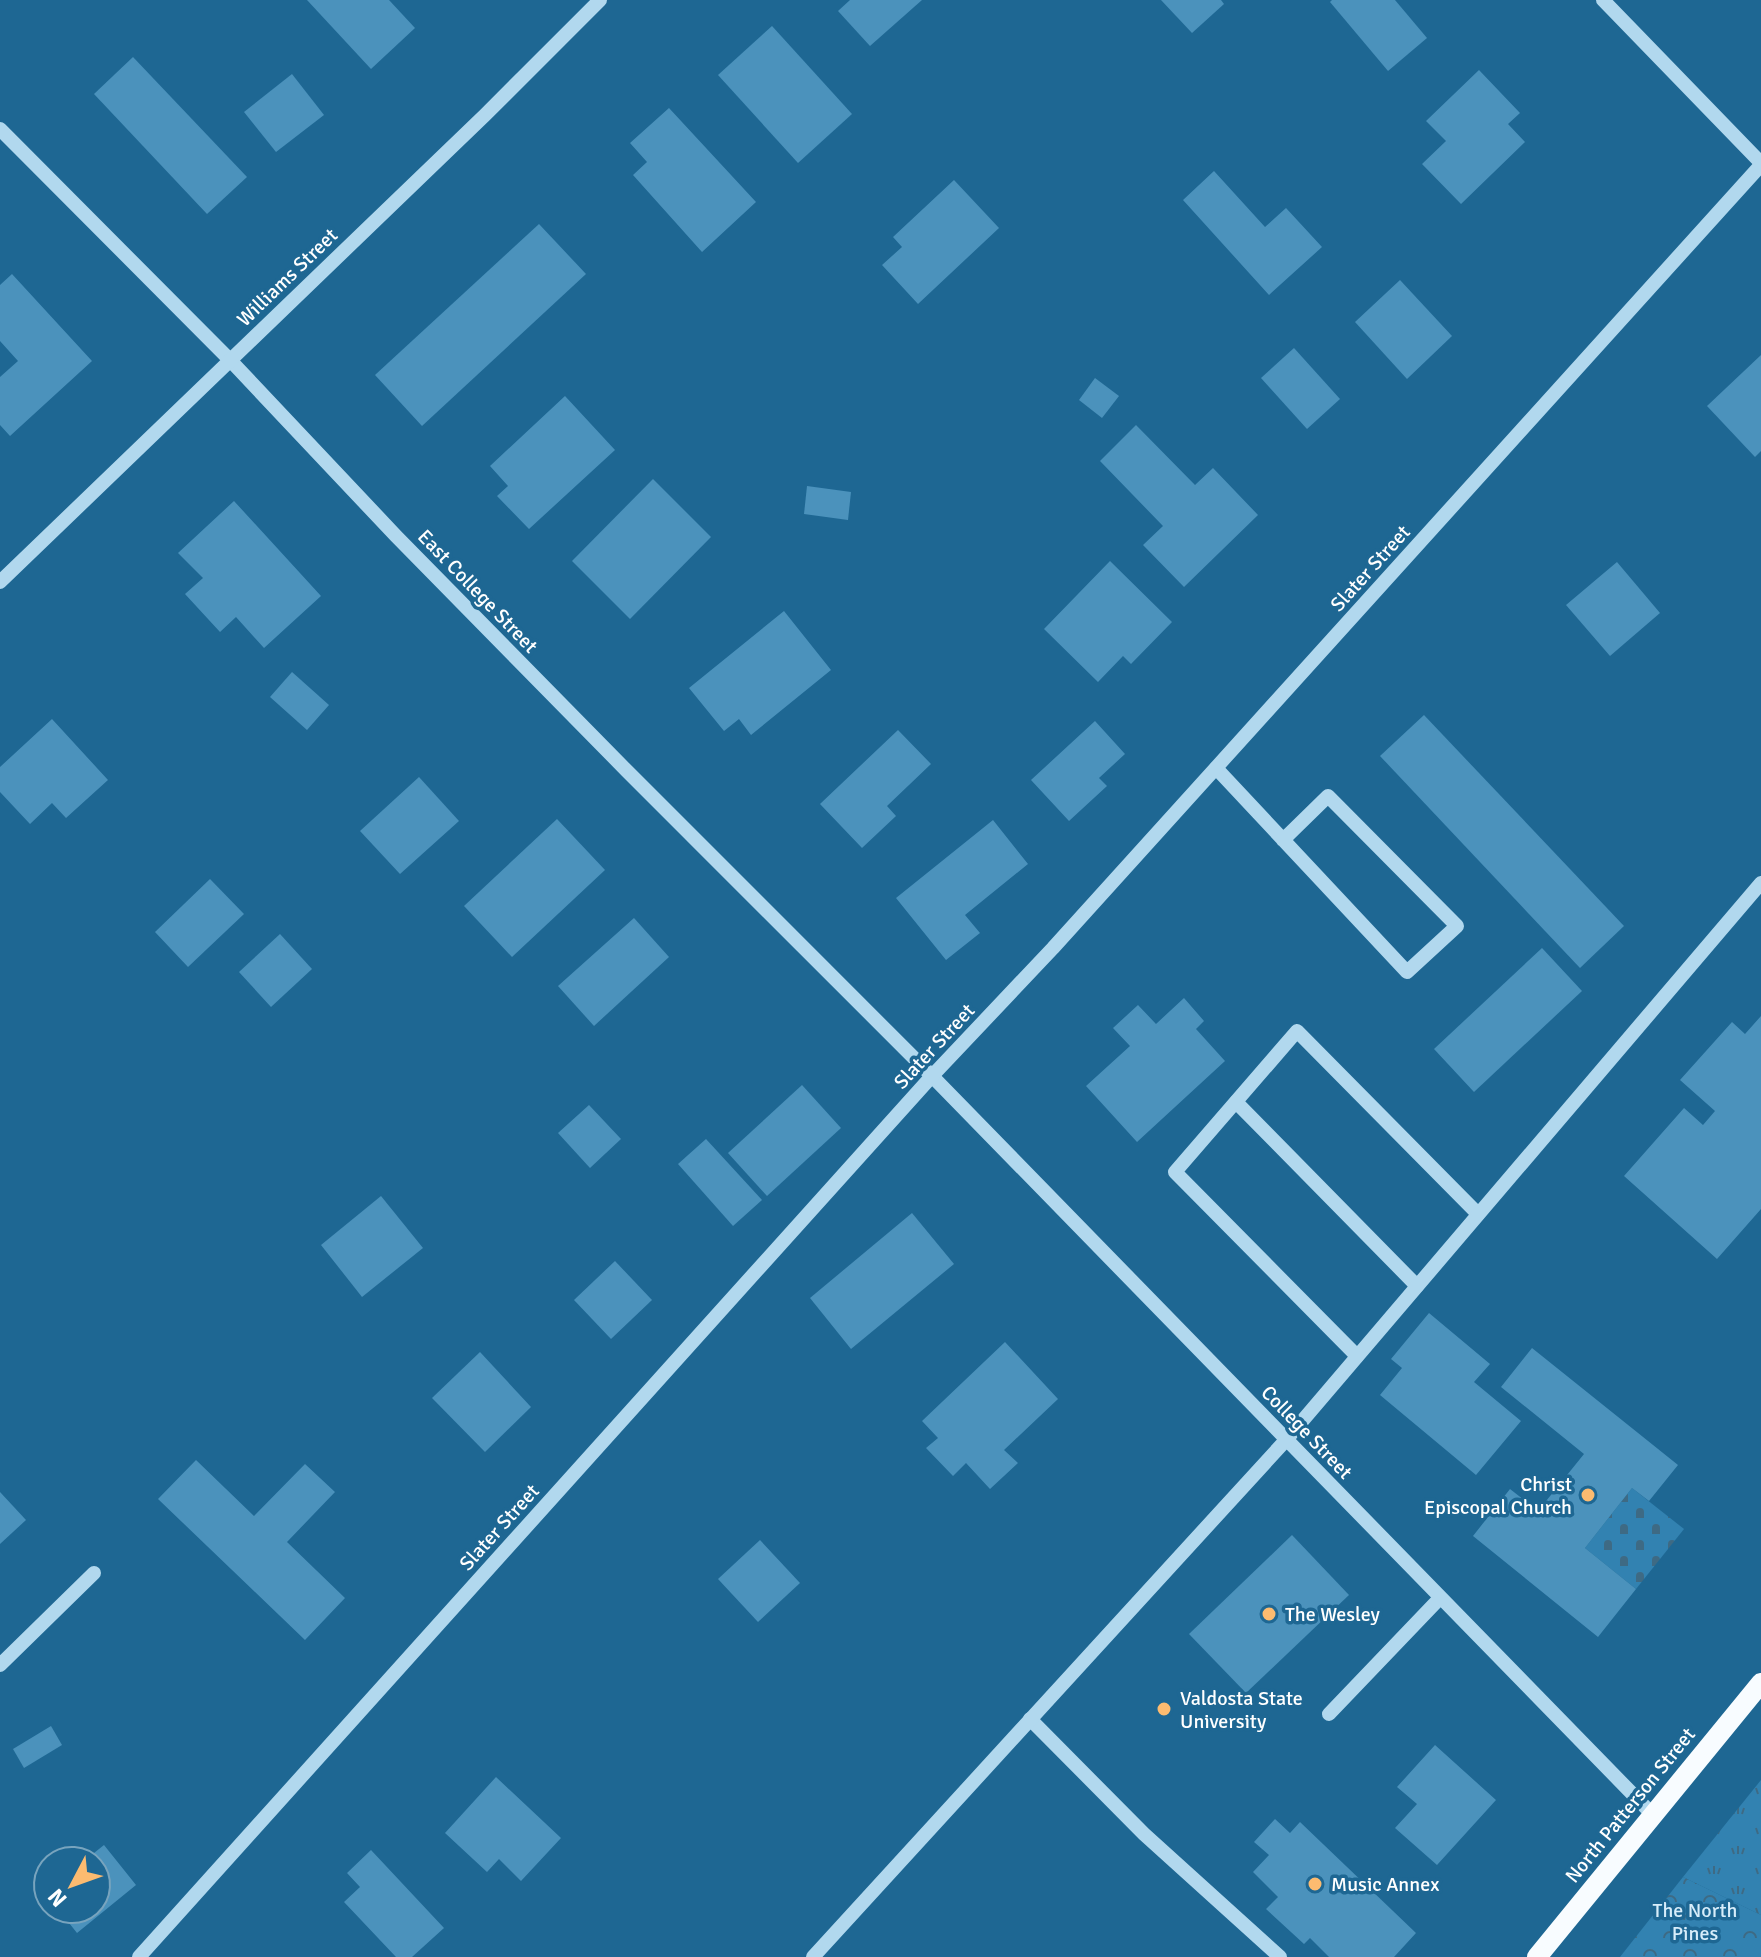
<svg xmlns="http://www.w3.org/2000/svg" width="1761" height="1957" viewBox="0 0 1761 1957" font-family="Signika,sans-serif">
	<defs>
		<pattern id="grass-tufts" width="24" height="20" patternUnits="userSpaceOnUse" patternTransform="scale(2)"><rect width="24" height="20" fill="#3282b1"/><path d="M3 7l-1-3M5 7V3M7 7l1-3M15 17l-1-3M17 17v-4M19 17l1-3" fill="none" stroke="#3e6a84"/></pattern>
		<pattern id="forest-crowns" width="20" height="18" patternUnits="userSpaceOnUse" patternTransform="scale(2)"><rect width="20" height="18" fill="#3282b1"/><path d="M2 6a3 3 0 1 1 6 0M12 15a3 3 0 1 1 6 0" fill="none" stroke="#3e6a84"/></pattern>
		<pattern id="cemetery-stones" width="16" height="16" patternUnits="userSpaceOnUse" patternTransform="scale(2)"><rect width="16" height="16" fill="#3282b1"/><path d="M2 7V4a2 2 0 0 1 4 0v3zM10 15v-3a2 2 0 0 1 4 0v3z" fill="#3e6a84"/></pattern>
	</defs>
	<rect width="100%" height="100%" fill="#1e6793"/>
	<path fill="url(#grass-tufts)" d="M 1761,1780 L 1761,1915 L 1683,1877 Z"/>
	<path fill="url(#forest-crowns)" d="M 1683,1877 L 1761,1915 L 1761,1957 L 1620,1957 Z"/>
	<path fill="url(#cemetery-stones)" d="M 1632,1488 L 1684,1529 L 1636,1589 L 1585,1548 Z"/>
	<g fill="#4b92bc">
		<path d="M 307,0 L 389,0 L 415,28 L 371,69 Z"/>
		<path d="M 850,0 L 922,0 L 870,46 L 838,11 Z"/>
		<path d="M 1161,0 L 1221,0 L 1224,4 L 1192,33 Z"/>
		<path d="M 1332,0 L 1395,0 L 1427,38 L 1388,71 L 1330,2 Z"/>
		<path d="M 772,26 L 852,114 L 798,163 L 718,75 Z"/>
		<path d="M 133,57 L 247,177 L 207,214 L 94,94 Z"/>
		<path d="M 1479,70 L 1520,113 L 1508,124 L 1525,142 L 1461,204 L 1422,164 L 1446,141 L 1426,121 Z"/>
		<path d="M 292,74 L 324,115 L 276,152 L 244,112 Z"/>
		<path d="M 669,108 L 756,202 L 702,252 L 633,175 L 647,162 L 630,143 Z"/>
		<path d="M 1214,171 L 1265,227 L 1286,208 L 1322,247 L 1269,295 L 1183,200 Z"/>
		<path d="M 954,180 L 999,228 L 918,304 L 882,265 L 902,247 L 893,237 Z"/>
		<path d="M 539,224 L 586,274 L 422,426 L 375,375 Z"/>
		<path d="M 12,274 L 92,361 L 10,436 L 0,425 L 0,377 L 18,361 L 0,341 L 0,285 Z"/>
		<path d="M 1400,280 L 1452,336 L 1407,379 L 1355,322 Z"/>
		<path d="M 1294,348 L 1340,399 L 1307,429 L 1261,378 Z"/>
		<path d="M 1761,355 L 1761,451 L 1755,457 L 1707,406 Z"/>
		<path d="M 1095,378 L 1119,396 L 1102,418 L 1079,400 Z"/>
		<path d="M 565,396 L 615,450 L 529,529 L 497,496 L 508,486 L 490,466 Z"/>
		<path d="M 1136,425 L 1195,485 L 1213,468 L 1258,515 L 1184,587 L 1143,545 L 1163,526 L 1100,461 Z"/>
		<path d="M 653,479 L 711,537 L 630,619 L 572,561 Z"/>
		<path d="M 807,486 L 851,492 L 848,520 L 804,514 Z"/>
		<path d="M 234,501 L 321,596 L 264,648 L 236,617 L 220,632 L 185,594 L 203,578 L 178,553 Z"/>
		<path d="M 1110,561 L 1172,622 L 1131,664 L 1123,656 L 1098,682 L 1044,629 Z"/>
		<path d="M 1617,562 L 1660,613 L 1610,656 L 1566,605 Z"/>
		<path d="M 784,611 L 831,670 L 751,735 L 739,719 L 724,731 L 689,688 Z"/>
		<path d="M 292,672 L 329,705 L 307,730 L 270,697 Z"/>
		<path d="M 1424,715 L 1624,926 L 1580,968 L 1380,756 Z"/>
		<path d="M 52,719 L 108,780 L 66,818 L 52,803 L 30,824 L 0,792 L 0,767 Z"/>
		<path d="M 1095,721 L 1125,754 L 1099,778 L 1107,786 L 1069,821 L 1031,780 Z"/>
		<path d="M 898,730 L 931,764 L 887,806 L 896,816 L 862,848 L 820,804 Z"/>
		<path d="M 419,777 L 459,821 L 400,874 L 360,831 Z"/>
		<path d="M 557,819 L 605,870 L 512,957 L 464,906 Z"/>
		<path d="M 993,820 L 1028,864 L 965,915 L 980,933 L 946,960 L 896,898 Z"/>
		<path d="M 210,879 L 244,914 L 188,967 L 155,932 Z"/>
		<path d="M 634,918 L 669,957 L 594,1026 L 558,986 Z"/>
		<path d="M 280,934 L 312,969 L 271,1007 L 239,972 Z"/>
		<path d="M 1542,948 L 1582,991 L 1474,1092 L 1434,1049 Z"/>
		<path d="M 1184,998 L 1204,1021 L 1196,1029 L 1225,1061 L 1137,1142 L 1086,1086 L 1130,1046 L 1113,1028 L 1138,1005 L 1156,1024 Z"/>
		<path d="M 1761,1016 L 1761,1209 L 1717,1259 L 1624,1176 L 1684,1108 L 1703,1125 L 1715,1111 L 1680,1080 L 1732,1022 L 1745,1034 Z"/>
		<path d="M 802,1085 L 841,1128 L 767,1196 L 728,1153 Z"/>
		<path d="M 589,1105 L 621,1139 L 590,1168 L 558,1133 Z"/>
		<path d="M 706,1139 L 762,1200 L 733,1226 L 678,1164 Z"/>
		<path d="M 381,1196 L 423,1248 L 362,1297 L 321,1245 Z"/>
		<path d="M 912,1213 L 954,1264 L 851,1349 L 810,1298 Z"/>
		<path d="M 615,1261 L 652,1300 L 611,1339 L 574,1300 Z"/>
		<path d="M 1429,1313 L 1490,1364 L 1474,1382 L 1521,1421 L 1476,1475 L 1380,1395 L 1402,1368 L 1391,1359 Z"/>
		<path d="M 1005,1342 L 1058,1399 L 1004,1450 L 1018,1463 L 990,1489 L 966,1463 L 953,1476 L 926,1448 L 938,1438 L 922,1421 Z"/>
		<path d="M 1532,1348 L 1678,1465 L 1649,1501 L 1632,1488 L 1585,1548 L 1636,1589 L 1598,1637 L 1473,1536 L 1510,1489 L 1538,1511 L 1584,1454 L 1501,1387 Z"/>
		<path d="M 480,1352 L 531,1407 L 485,1452 L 432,1398 Z"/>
		<path d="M 196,1460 L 254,1516 L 305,1464 L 335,1492 L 287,1542 L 345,1598 L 305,1640 L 158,1499 Z"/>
		<path d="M 0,1492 L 26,1520 L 0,1544 Z"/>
		<path d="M 1292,1535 L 1349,1595 L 1246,1693 L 1189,1634 Z"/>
		<path d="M 760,1540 L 800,1583 L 758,1622 L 718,1579 Z"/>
		<path d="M 51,1726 L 62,1745 L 24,1768 L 13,1749 Z"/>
		<path d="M 1435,1745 L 1496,1800 L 1437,1865 L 1395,1828 L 1417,1804 L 1397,1787 Z"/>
		<path d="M 496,1777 L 561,1838 L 521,1881 L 499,1859 L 487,1872 L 445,1833 Z"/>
		<path d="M 1275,1819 L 1290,1833 L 1300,1822 L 1416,1933 L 1394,1957 L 1329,1957 L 1310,1938 L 1304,1944 L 1266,1909 L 1278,1897 L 1253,1872 L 1269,1855 L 1254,1842 Z"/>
		<path d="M 104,1845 L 136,1885 L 77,1933 L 58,1909 L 96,1909 L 96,1861 L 84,1861 Z"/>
		<path d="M 371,1850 L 444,1928 L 412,1957 L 396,1957 L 344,1902 L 360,1887 L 347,1873 Z"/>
	</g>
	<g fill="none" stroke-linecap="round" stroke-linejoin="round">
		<g stroke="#b1d8ee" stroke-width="14">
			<path d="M 1603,0 L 1761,163"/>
			<path d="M 0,129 L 230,360 L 396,536 L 627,771 L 932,1076 L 1654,1816"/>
			<path d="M 0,582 L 485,115 L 600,0"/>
			<path d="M 1216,768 L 1407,972 L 1457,926 L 1328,796 L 1283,840"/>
			<path d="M 1236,1102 L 1417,1286"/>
			<path d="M 1357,1356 L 1175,1172 L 1297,1031 L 1478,1214"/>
			<path d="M 0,1665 L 94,1573"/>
			<path d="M 1329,1714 L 1440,1598"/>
			<path d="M 1030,1719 L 1144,1834 L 1280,1957"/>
			<path d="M 139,1957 L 932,1076 L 1053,948 L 1761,165"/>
			<path d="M 813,1957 L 1286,1440 L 1761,883"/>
		</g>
		<path stroke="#f8fcff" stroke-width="20" d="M 1537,1957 L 1761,1683"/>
	</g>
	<g fill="#fcbb70" stroke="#1e6793" stroke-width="3">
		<circle cx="1588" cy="1495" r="8"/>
		<circle cx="1269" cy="1614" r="8"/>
		<circle cx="1164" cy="1709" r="8"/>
		<circle cx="1315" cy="1884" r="8"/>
	</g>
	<g text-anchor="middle" stroke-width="7" stroke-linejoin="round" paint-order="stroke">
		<g font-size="20" fill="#fff" stroke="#1e6793">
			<text transform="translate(287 277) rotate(-44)" y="7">Williams Street</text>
			<text transform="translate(1370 568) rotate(-48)" y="7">Slater Street</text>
			<text transform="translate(478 591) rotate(46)" y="7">East College Street</text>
			<text transform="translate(934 1046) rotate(-47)" y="7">Slater Street</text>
			<text transform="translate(1307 1432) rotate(46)" y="7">College Street</text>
			<text transform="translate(499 1527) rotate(-48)" y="7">Slater Street</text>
			<text transform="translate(1630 1805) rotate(-51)" y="7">North Patterson Street</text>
		</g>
		<g font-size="20" fill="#fff" stroke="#1e6793" text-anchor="start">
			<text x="1572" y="1491" text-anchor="end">Christ<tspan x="1572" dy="23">Episcopal Church</tspan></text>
			<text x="1285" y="1621">The Wesley</text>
			<text x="1180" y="1705">Valdosta State<tspan x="1180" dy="23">University</tspan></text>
			<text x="1331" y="1891">Music Annex</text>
		</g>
		<g font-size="20" fill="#d7edfa" stroke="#1e6793">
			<text x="1695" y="1917">The North<tspan x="1695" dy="23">Pines</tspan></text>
		</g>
	</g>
	<g transform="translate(72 1885) rotate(229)"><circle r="38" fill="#1e6793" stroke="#78a4be" stroke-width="2"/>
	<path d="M0-6L14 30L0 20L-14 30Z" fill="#fcbb70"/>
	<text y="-12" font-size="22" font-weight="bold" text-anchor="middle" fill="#ffffff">N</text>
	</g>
</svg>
